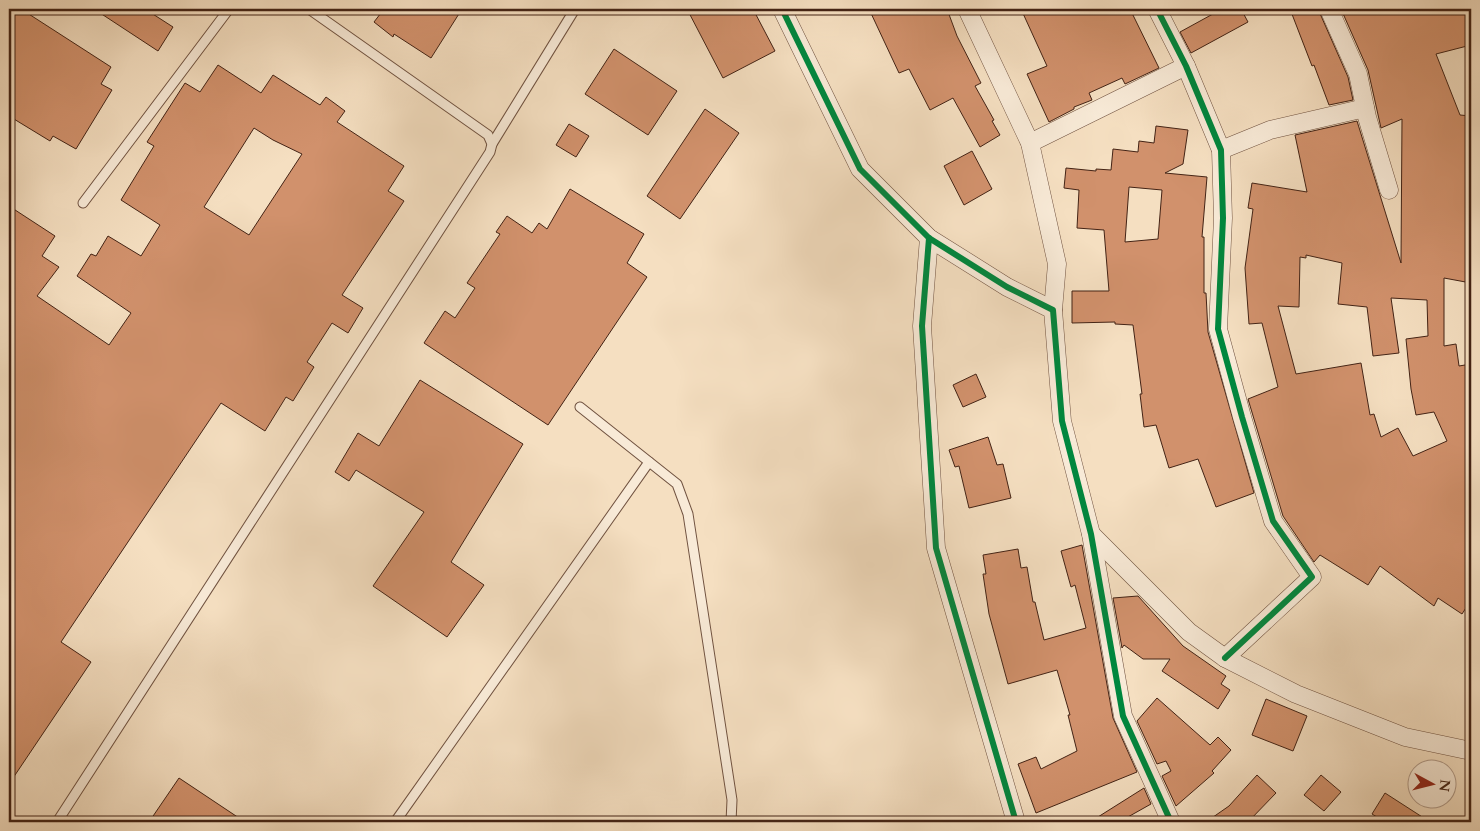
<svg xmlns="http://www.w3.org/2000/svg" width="1480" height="831" viewBox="0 0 1480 831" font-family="Cardo,serif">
	<rect width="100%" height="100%" fill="#f5dfc1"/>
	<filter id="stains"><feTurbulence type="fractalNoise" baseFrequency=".004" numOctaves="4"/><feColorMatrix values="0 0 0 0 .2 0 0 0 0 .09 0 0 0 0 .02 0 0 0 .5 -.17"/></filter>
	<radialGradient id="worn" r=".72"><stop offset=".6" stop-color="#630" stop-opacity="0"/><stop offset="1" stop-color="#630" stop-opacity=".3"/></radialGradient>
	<g fill="#d1916c" stroke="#432315" fill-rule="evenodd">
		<path d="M 9,9 L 21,9 L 111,67 L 101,84 L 112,90 L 76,149 L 53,136 L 50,141 L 9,116 Z"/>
		<path d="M 94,9 L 145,9 L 173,27 L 158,51 Z"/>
		<path d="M 384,9 L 462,9 L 431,58 L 394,34 L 393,37 L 374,22 Z"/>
		<path d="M 687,9 L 753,9 L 775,51 L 723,78 Z"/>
		<path d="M 869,9 L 947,9 L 957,36 L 981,83 L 975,86 L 994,120 L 992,121 L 1000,135 L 980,147 L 953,98 L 930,110 L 909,69 L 899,73 Z"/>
		<path d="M 1021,9 L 1130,9 L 1159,68 L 1125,84 L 1122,78 L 1089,93 L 1092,100 L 1074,107 L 1074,109 L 1049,122 L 1027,74 L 1047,66 Z"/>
		<path d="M 1222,9 L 1241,9 L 1248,22 L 1191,53 L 1180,32 Z"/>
		<path d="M 1290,9 L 1318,9 L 1348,77 L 1353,100 L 1329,105 L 1314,65 L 1312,66 Z"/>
		<path d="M 1341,9 L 1471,9 L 1471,45 L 1436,54 L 1460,115 L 1471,116 L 1471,283 L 1444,278 L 1444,346 L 1456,344 L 1459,366 L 1471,364 L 1471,600 L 1462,614 L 1438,598 L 1434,606 L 1380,566 L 1368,585 L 1320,555 L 1314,562 L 1283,516 L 1248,399 L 1278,387 L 1262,323 L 1249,324 L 1245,268 L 1253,209 L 1248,208 L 1252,183 L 1307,192 L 1295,135 L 1357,121 L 1401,263 L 1402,119 L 1381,128 L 1368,70 ZM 1306,255 L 1342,263 L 1338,304 L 1367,307 L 1373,356 L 1399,353 L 1391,298 L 1427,300 L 1428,336 L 1406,339 L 1411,389 L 1416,415 L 1434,412 L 1447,441 L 1413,456 L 1398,428 L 1381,437 L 1374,414 L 1370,415 L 1361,363 L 1296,374 L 1278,306 L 1299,307 L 1300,257 L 1306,258 Z"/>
		<path d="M 614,49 L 677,91 L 648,135 L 585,94 Z"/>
		<path d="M 218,65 L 261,93 L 273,75 L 320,105 L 326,97 L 345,111 L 337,122 L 404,166 L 388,191 L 404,201 L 342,295 L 363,308 L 348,333 L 332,323 L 307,362 L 314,367 L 293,401 L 286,397 L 265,431 L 221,403 L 61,642 L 91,662 L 9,784 L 9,206 L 55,236 L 42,256 L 59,267 L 37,296 L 109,345 L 131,313 L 77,276 L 91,254 L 96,256 L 108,236 L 141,256 L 160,225 L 121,200 L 154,146 L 147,142 L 185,83 L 200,92 ZM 254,128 L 273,140 L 302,154 L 249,235 L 204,207 Z"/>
		<path d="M 705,109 L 739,133 L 680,219 L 647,196 Z"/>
		<path d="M 569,124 L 589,136 L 576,157 L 556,145 Z"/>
		<path d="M 1156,126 L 1188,130 L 1183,164 L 1165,173 L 1207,177 L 1202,237 L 1204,237 L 1204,293 L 1206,293 L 1208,332 L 1254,493 L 1216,507 L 1198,459 L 1169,468 L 1156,425 L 1144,427 L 1140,394 L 1142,394 L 1133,325 L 1115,324 L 1115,322 L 1072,323 L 1072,291 L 1109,291 L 1104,230 L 1077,228 L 1079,190 L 1064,188 L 1066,168 L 1096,171 L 1096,169 L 1111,170 L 1113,149 L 1138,152 L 1139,141 L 1154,143 ZM 1129,187 L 1162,190 L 1158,239 L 1125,242 Z"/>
		<path d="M 972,151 L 992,189 L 964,205 L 944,166 Z"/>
		<path d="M 570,189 L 644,234 L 627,263 L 647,277 L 548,425 L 424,343 L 445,311 L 455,318 L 475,288 L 467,283 L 500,234 L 496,232 L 507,216 L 532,233 L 539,223 L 547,229 Z"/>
		<path d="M 976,374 L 986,397 L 963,407 L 953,385 Z"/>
		<path d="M 420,380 L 523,444 L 451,562 L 484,585 L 447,637 L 373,586 L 424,512 L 356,470 L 349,481 L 335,472 L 358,433 L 379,446 Z"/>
		<path d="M 988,437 L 997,465 L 1003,464 L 1011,498 L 969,508 L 959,466 L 955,467 L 949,450 Z"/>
		<path d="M 1082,545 L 1113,718 L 1137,772 L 1036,813 L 1018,764 L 1036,757 L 1041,769 L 1077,751 L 1068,715 L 1070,715 L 1057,670 L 1008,684 L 989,614 L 983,574 L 986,574 L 983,555 L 1018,549 L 1021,568 L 1027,567 L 1033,602 L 1035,602 L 1044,640 L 1086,628 L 1075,585 L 1071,587 L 1061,551 Z"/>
		<path d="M 1138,596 L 1183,646 L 1226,676 L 1221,684 L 1230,690 L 1218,709 L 1162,671 L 1170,659 L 1143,659 L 1124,645 L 1122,648 L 1113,598 Z"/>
		<path d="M 1157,698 L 1210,745 L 1218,737 L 1231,750 L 1212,771 L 1214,773 L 1176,806 L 1162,776 L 1171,771 L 1166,761 L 1157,764 L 1137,721 Z"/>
		<path d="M 1266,699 L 1307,716 L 1293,751 L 1252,735 Z"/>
		<path d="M 1257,775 L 1276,793 L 1248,822 L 1206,822 L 1229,806 Z"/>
		<path d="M 1321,775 L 1341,792 L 1324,811 L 1304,795 Z"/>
		<path d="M 179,778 L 245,822 L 149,822 Z"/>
		<path d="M 1144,788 L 1151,804 L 1119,822 L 1090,822 Z"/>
		<path d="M 1385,793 L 1430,822 L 1385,822 L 1372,814 Z"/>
	</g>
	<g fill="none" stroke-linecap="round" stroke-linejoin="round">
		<defs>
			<g id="lane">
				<path d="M 492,144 L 575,9"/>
				<path d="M 83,203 L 229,9"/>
				<path d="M 580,407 L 677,484 L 688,514 L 732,800 L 731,822"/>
				<path d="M 57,822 L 490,152 L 492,144 L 488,135 L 309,9"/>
				<path d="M 395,822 L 649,462"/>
			</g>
			<g id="street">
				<path d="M 782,9 L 860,169 L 929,238 L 1007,287 L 1053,310 L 1062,421 L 1091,534 L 1123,716 L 1171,822"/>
				<path d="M 967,9 L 1030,143 L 1057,264 L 1053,310"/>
				<path d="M 1157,9 L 1186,66 L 1221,150 L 1223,218 L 1218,329 L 1242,417 L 1273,521 L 1312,577 L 1225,658"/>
				<path d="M 1329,9 L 1358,74 L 1367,117 L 1389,190"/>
				<path d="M 1030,143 L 1186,66"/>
				<path d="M 1221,150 L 1270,130 L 1365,108"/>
				<path d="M 929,238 L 922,326 L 936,548 L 1016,822"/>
				<path d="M 1091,534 L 1189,632 L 1225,658 L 1296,694 L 1405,737 L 1471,751"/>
			</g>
		</defs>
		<use href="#lane" stroke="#705240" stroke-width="11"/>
		<use href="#street" stroke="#705240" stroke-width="19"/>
		<use href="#lane" stroke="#f8ead7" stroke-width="9"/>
		<use href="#street" stroke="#f8ead7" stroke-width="18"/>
		<defs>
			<g id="cycleway">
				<path d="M 782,9 L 860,169 L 929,238 L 1007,287 L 1053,310 L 1062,421 L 1091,534 L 1123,716 L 1171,822"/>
				<path d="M 1157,9 L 1186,66 L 1221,150 L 1223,218 L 1218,329 L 1242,417 L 1273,521 L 1312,577 L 1225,658"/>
				<path d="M 929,238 L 922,326 L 936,548 L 1016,822"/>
			</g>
		</defs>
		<use href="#cycleway" stroke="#f8ead7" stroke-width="9"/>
		<use href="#cycleway" stroke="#00873e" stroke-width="6"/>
	</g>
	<rect width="1480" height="831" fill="none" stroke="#f5dfc1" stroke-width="30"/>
	<rect x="10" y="10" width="1460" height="811" fill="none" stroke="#432315" stroke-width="2.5"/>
	<rect x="15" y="15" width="1450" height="801" fill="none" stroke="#432315"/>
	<g transform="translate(1432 784) rotate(97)"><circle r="24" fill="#f8ead7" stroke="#b09a89"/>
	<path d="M0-4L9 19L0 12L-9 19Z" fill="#8f2418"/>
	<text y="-8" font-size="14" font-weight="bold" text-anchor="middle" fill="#432315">N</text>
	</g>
	<rect width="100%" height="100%" filter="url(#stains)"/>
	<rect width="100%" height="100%" fill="url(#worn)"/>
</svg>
